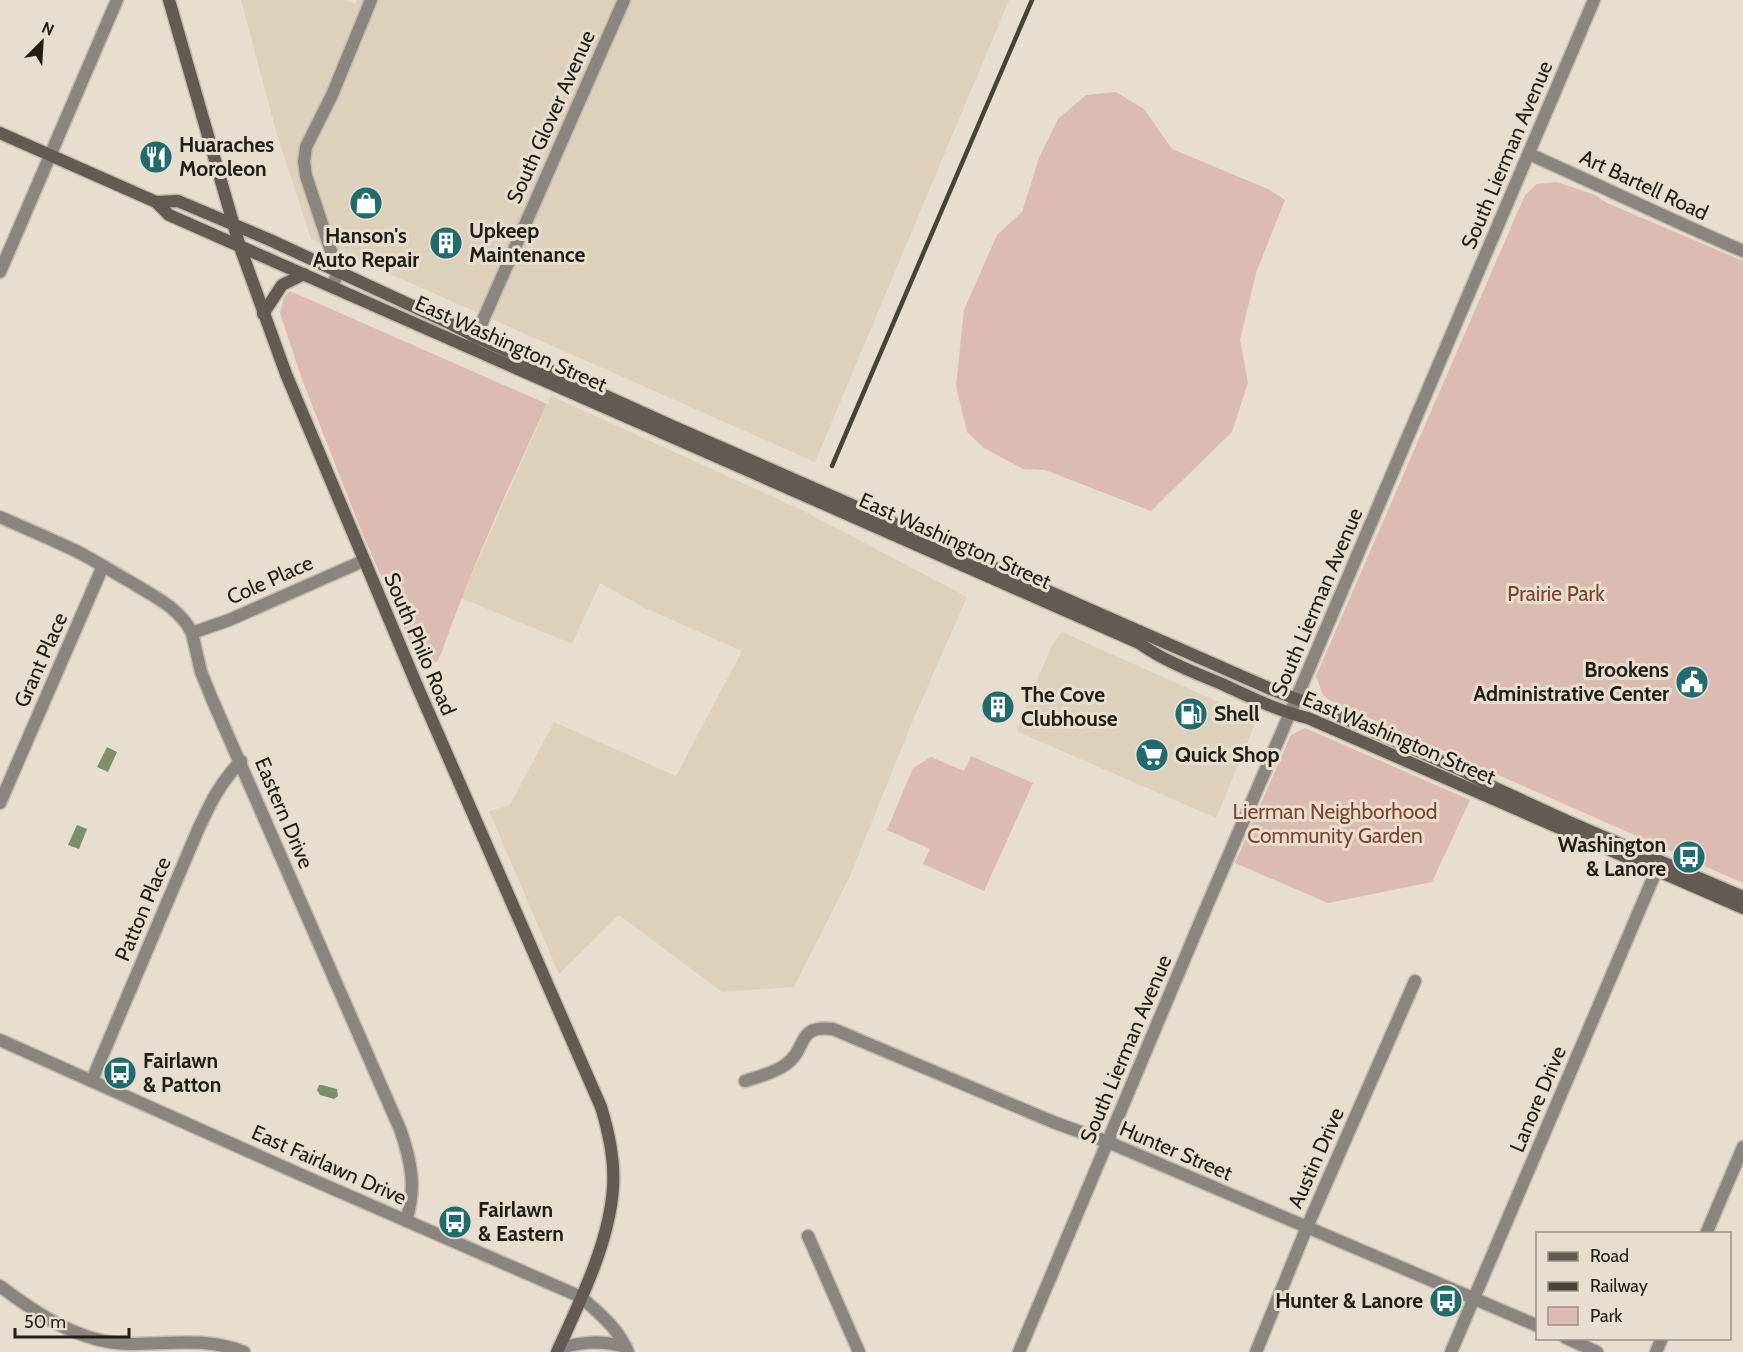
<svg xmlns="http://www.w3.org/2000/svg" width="1743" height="1352" viewBox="0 0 1743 1352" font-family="Cabin,sans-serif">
	<rect width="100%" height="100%" fill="#e7decf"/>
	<g fill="#ddd1bb">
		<path d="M 241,0 L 346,0 L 355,4 L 357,0 L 1009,0 L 815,462 L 311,239 L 276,131 Z"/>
		<path d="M 551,396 L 800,509 L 967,597 L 913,720 L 850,876 L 794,987 L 722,992 L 619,915 L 559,974 L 489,811 L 510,805 L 554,722 L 676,776 L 742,651 L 645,608 L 600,583 L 572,644 L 461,598 Z"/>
		<path d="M 1062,632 L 1257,719 L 1216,818 L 1016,731 L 1052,645 Z"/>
	</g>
	<g fill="#dbbbb2">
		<path d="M 1116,92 L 1144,109 L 1172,149 L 1268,189 L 1285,200 L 1256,273 L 1240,340 L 1248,383 L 1232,432 L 1151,511 L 1045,470 L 1023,469 L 984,448 L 967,432 L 956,386 L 964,310 L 997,235 L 1022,212 L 1039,158 L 1058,119 L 1086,95 Z"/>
		<path d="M 1557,182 L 1595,195 L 1607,203 L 1743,261 L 1743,883 L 1331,701 L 1323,695 L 1316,676 L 1525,195 L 1537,184 Z"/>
		<path d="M 290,291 L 547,404 C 509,486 471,568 441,654 L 437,662 L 427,663 L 418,660 L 363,535 L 303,382 L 280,313 L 284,297 Z"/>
		<path d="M 1305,728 L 1470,800 L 1432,882 L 1328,903 L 1235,863 L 1291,735 Z"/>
		<path d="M 971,756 L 1033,783 L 984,891 L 923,864 L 930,849 L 887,830 L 913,768 L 931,757 L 964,771 Z"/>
	</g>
	<g fill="#7e9068">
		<path d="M 107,747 L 117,752 L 108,772 L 97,767 Z"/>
		<path d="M 77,825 L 87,829 L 79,849 L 68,845 Z"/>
		<path d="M 319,1085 L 322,1085 L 337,1089 L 338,1096 L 334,1099 L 320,1095 L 317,1090 Z"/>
	</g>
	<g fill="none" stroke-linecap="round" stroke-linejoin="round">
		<defs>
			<g id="minor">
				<path d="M 1529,154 C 1601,186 1671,220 1743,251"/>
				<path d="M 332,287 L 338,272 L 306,176 L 304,162 L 306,147 L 332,95 L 371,0"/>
				<path d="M 472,345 L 624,0"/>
				<path d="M 0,517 C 25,528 51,539 76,551 C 94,560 111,571 129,581 C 153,596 179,607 192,633 L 201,672 L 212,699 L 400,1129 C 411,1160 417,1189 406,1220"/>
				<path d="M 192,633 L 229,620 L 363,561"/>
				<path d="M 0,803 L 103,566"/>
				<path d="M 0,1040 L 306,1177 L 581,1297 C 601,1315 617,1327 628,1352"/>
				<path d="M 92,1080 L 197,832 C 210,804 219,784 241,761"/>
				<path d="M 745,1081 C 758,1077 774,1073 785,1065 C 809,1049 794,1025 833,1029 L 1053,1122 L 1108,1142 L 1538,1326"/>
				<path d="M 1706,1234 L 1743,1147"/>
				<path d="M 808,1236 L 859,1352"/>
				<path d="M 0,1286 C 37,1314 80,1343 129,1344 C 168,1344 207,1337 244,1352"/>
				<path d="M 1566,1338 L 1597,1352"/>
				<path d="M 559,1348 C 584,1342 600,1340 626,1347"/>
				<path d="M 1019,1352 L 1206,908 L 1296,699"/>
				<path d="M 1256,1352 L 1307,1227 L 1415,981"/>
				<path d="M 1451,1352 L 1660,862"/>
				<path d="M 1656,1352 L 1662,1338"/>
			</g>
			<g id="tertiary">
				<path d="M 0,272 L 117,0"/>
				<path d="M 1296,699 L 1594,0"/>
			</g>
			<g id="secondary">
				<path d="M 169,0 L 240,247 L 286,374 L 418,688 L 601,1107 C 609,1133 615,1160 613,1188 C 609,1244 580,1301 557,1352"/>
				<path d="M 0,133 L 156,202 L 169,215 L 1139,643 C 1164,661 1193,672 1222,684 C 1250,697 1278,711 1308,718 L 1743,908"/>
				<path d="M 156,202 L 178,201 L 270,240 L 447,322 L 476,337 L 672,426 L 1273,690 L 1328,711 L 1461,770 L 1493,787 L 1569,822 L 1743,897"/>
				<path d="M 263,314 L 282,285 L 304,274"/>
			</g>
		</defs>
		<use href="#minor" stroke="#c3bbae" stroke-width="15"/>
		<use href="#tertiary" stroke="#c3bbae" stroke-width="15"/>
		<use href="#secondary" stroke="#c3bbae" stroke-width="15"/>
		<use href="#minor" stroke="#8b8580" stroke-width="12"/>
		<use href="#tertiary" stroke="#8b8580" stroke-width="12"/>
		<use href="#secondary" stroke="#635a54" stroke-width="12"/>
		<path stroke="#47433c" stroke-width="4.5" d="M 832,466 L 1032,0"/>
	</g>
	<defs>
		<symbol id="restaurant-disc" viewBox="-11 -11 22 22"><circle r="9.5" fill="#1f6b6d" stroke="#e7decf"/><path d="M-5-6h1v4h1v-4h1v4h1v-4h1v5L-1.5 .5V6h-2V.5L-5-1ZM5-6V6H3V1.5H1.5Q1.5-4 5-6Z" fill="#fff"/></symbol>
		<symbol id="shop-disc" viewBox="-11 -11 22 22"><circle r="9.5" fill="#1f6b6d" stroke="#e7decf"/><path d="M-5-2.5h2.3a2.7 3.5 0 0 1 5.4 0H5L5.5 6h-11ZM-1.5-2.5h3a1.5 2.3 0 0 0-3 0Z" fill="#fff"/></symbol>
		<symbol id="building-disc" viewBox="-11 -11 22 22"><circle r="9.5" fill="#1f6b6d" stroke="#e7decf"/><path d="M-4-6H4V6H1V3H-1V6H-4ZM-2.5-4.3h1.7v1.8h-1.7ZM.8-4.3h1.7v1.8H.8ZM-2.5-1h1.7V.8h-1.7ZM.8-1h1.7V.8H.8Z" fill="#fff"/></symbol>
		<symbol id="civic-disc" viewBox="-11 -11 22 22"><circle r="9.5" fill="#1f6b6d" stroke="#e7decf"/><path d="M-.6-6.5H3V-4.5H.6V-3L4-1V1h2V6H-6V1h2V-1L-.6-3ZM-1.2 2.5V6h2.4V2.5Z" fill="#fff"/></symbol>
		<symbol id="fuel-disc" viewBox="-11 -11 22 22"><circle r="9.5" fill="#1f6b6d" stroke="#e7decf"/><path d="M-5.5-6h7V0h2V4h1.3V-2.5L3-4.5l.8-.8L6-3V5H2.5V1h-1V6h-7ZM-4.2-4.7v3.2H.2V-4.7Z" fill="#fff"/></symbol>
		<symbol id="supermarket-disc" viewBox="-11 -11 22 22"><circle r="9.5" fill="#1f6b6d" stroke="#e7decf"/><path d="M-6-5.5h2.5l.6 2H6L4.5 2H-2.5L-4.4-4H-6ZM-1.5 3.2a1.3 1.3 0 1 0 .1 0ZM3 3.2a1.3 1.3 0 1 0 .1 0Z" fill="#fff"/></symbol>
		<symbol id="bus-disc" viewBox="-11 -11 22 22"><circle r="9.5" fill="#1f6b6d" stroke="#e7decf"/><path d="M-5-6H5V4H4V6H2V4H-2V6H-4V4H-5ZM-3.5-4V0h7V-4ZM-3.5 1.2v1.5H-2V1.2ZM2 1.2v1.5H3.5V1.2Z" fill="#fff"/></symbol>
	</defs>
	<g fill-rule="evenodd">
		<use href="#restaurant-disc" x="137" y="138" width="38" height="38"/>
		<use href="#shop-disc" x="347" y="184" width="38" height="38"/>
		<use href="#building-disc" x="427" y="224" width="38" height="38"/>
		<use href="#civic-disc" x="1673" y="663" width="38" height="38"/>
		<use href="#building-disc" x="979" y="688" width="38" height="38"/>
		<use href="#fuel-disc" x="1172" y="695" width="38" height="38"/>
		<use href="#supermarket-disc" x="1133" y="736" width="38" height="38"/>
		<use href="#bus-disc" x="1670" y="838" width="38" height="38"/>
		<use href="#bus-disc" x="101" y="1054" width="38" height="38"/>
		<use href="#bus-disc" x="436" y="1203" width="38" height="38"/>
		<use href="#bus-disc" x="1427" y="1282" width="38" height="38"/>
	</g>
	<g text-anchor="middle" stroke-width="6" stroke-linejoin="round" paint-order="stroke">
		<g font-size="21" fill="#211e18" stroke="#e7decf">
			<text transform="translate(551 117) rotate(-66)" y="7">South Glover Avenue</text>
			<text transform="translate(1507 155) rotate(-67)" y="7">South Lierman Avenue</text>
			<text transform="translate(1644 185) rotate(25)" y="7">Art Bartell Road</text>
			<text transform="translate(511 344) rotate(24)" y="7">East Washington Street</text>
			<text transform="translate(955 541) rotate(24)" y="7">East Washington Street</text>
			<text transform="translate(270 580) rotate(-24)" y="7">Cole Place</text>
			<text transform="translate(1317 602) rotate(-67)" y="7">South Lierman Avenue</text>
			<text transform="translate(420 644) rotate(67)" y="7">South Philo Road</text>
			<text transform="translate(41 660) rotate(-66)" y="7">Grant Place</text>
			<text transform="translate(1399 738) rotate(23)" y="7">East Washington Street</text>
			<text transform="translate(284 813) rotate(67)" y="7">Eastern Drive</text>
			<text transform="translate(143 909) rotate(-67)" y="7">Patton Place</text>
			<text transform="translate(1126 1049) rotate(-67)" y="7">South Lierman Avenue</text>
			<text transform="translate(1538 1099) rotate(-67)" y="7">Lanore Drive</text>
			<text transform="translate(1176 1151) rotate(23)" y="7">Hunter Street</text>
			<text transform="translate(1316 1158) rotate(-66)" y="7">Austin Drive</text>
			<text transform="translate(329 1165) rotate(24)" y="7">East Fairlawn Drive</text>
		</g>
		<g font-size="21" font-weight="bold" fill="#211e18" stroke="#e7decf" text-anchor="start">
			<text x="179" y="152">Huaraches<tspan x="179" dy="24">Moroleon</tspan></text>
			<text x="469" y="238">Upkeep<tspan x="469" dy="24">Maintenance</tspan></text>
			<text x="366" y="243" text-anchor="middle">Hanson's<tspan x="366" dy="24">Auto Repair</tspan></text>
			<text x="1669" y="677" text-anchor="end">Brookens<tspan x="1669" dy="24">Administrative Center</tspan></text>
			<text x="1021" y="702">The Cove<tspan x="1021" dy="24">Clubhouse</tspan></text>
			<text x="1214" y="721">Shell</text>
			<text x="1175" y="762">Quick Shop</text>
			<text x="1666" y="852" text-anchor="end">Washington<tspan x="1666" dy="24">&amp; Lanore</tspan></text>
			<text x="143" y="1068">Fairlawn<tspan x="143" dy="24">&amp; Patton</tspan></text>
			<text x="478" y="1217">Fairlawn<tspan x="478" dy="24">&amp; Eastern</tspan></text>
			<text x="1423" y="1308" text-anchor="end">Hunter &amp; Lanore</text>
		</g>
		<g font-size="21" fill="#804230" stroke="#e7decf">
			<text x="1556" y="601">Prairie Park</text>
			<text x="1335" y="819">Lierman Neighborhood<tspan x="1335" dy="24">Community Garden</tspan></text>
		</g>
	</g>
	<rect x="1536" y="1232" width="195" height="108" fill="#e7decf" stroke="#989186" stroke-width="1.5"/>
	<rect x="1548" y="1252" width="30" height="9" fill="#635a54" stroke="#989186" stroke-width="1.5"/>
	<text x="1590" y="1262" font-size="18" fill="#211e18">Road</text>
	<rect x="1548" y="1282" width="30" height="9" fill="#47433c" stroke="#989186" stroke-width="1.5"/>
	<text x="1590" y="1292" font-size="18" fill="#211e18">Railway</text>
	<rect x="1548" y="1307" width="30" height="18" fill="#dbbbb2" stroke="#989186" stroke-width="1.5"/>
	<text x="1590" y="1322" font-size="18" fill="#211e18">Park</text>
	<g transform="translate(42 42) rotate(24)" stroke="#e7decf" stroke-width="4.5" paint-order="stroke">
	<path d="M0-4.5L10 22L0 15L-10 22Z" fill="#211e18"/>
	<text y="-9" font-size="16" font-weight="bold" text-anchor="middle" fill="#211e18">N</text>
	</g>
	<path d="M15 1328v9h114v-9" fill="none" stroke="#211e18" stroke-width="3"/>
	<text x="24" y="1328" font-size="18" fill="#211e18" stroke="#e7decf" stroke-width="4.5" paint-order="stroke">50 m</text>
</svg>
